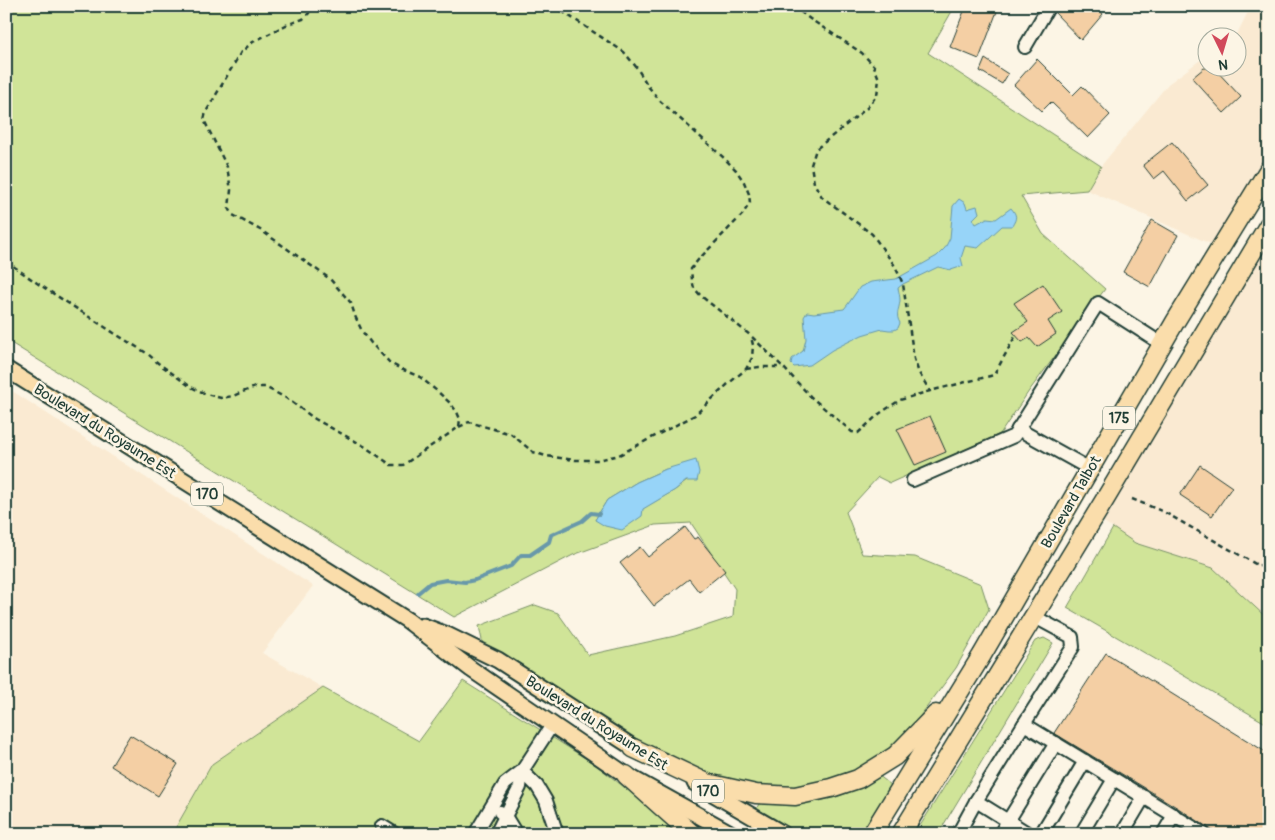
<svg xmlns="http://www.w3.org/2000/svg" width="1275" height="840" viewBox="0 0 1275 840" font-family="Pangolin,sans-serif">
	<rect width="100%" height="100%" fill="#fcf5e5"/>
	<filter id="ink" filterUnits="userSpaceOnUse"><feTurbulence type="fractalNoise" baseFrequency=".02" numOctaves="2"/><feDisplacementMap in="SourceGraphic" scale="10" xChannelSelector="R" yChannelSelector="G"/><feConvolveMatrix kernelMatrix="1 2 1 2 8 2 1 2 1" color-interpolation-filters="sRGB"/></filter>
	<g filter="url(#ink)">
		<g fill="#faead2">
			<path d="M 1251,6 L 1269,6 L 1269,169 L 1220,248 L 1087,190 L 1101,166 L 1168,84 L 1207,55 L 1208,68 L 1238,68 L 1238,38 L 1231,37 L 1238,32 Z"/>
			<path d="M 1269,224 L 1269,620 L 1213,568 L 1135,543 L 1095,516 Z"/>
			<path d="M 6,387 L 313,586 L 262,653 L 323,688 L 212,764 L 172,834 L 6,834 Z"/>
		</g>
		<g fill="#d0e498" stroke="#789066" fill-rule="evenodd">
			<path d="M 6,6 L 955,6 L 928,53 L 1101,166 L 1087,190 L 1021,196 L 1043,234 L 1105,289 L 1029,391 L 1000,434 L 890,483 L 878,477 L 846,512 L 862,554 L 915,557 L 981,584 L 989,609 L 956,668 L 909,731 L 876,759 L 846,777 L 815,787 L 776,789 L 719,778 L 663,754 L 612,726 L 483,645 L 479,626 L 535,605 L 558,613 L 588,655 L 675,636 L 733,617 L 735,589 L 691,523 L 655,525 L 573,555 L 454,617 L 6,340 ZM 666,469 L 687,481 L 675,490 L 642,509 L 595,520 L 607,500 L 637,482 Z"/>
			<path d="M 1113,528 L 1135,543 L 1213,568 L 1269,620 L 1269,725 L 1067,608 Z"/>
			<path d="M 1044,638 L 1053,643 L 938,834 L 915,834 L 1035,641 Z"/>
			<path d="M 463,681 L 596,765 L 652,809 L 679,834 L 172,834 L 212,764 L 323,688 L 419,741 Z"/>
			<path d="M 878,775 L 891,785 L 862,834 L 787,834 L 754,813 L 760,802 C 790,807 824,803 852,791 C 861,787 870,780 878,775 Z"/>
		</g>
		<g fill="#97d4f8" stroke="#6798aa">
			<path d="M 959,199 L 965,203 L 967,209 L 977,206 L 979,213 L 973,219 L 976,224 L 987,218 L 996,219 L 1011,208 C 1017,215 1017,218 1012,226 L 1002,226 L 978,248 L 965,246 L 961,258 L 963,266 L 951,270 L 938,267 L 903,284 L 898,288 C 899,292 900,297 900,301 C 899,310 895,315 900,323 L 898,328 L 894,330 L 889,330 L 882,329 L 862,335 L 832,350 L 810,365 L 794,367 L 791,364 L 792,359 L 803,351 L 806,339 L 804,317 L 807,312 L 814,313 L 844,309 L 848,304 L 860,287 L 871,282 L 896,279 L 937,256 L 945,248 L 950,238 L 953,206 Z"/>
			<path d="M 696,460 L 699,472 L 697,481 L 686,481 L 675,490 L 643,509 L 642,516 L 622,530 L 605,526 L 595,520 L 607,500 L 637,482 L 666,469 Z"/>
		</g>
		<g fill="none" stroke-linecap="round" stroke-linejoin="round">
			<path stroke="#6798aa" stroke-width="4" d="M 418,593 L 430,583 L 446,580 L 465,582 L 475,580 L 511,566 L 521,555 L 530,555 L 549,542 L 551,535 L 582,521 L 591,513 L 599,514"/>
		</g>
		<g fill="#f4cfa4" stroke="#1f3d34">
			<path d="M 966,6 L 999,6 L 979,59 L 950,47 Z"/>
			<path d="M 1062,6 L 1095,6 L 1103,14 L 1081,40 L 1055,13 Z"/>
			<path d="M 985,59 L 1008,74 L 1002,84 L 980,71 Z"/>
			<path d="M 1037,59 L 1073,95 L 1082,86 L 1110,115 L 1088,138 L 1051,102 L 1042,111 L 1014,85 Z"/>
			<path d="M 1204,68 L 1214,68 L 1241,97 L 1224,113 L 1192,78 Z"/>
			<path d="M 1172,142 L 1208,185 L 1188,201 L 1164,171 L 1154,179 L 1143,165 Z"/>
			<path d="M 1152,220 L 1178,235 L 1150,287 L 1123,272 Z"/>
			<path d="M 1043,284 L 1062,312 L 1048,321 L 1056,334 L 1037,347 L 1029,338 L 1022,342 L 1013,332 L 1028,322 L 1014,303 Z"/>
			<path d="M 930,416 L 946,452 L 915,465 L 897,429 Z"/>
			<path d="M 1200,465 L 1232,487 L 1212,516 L 1180,495 Z"/>
			<path d="M 685,527 L 694,539 L 698,537 L 725,571 L 699,592 L 689,579 L 654,606 L 620,563 L 640,547 L 648,557 Z"/>
			<path d="M 1106,653 L 1269,754 L 1269,834 L 1218,834 L 1178,808 L 1054,733 Z"/>
			<path d="M 130,735 L 178,764 L 158,796 L 111,766 Z"/>
		</g>
		<g fill="none" stroke-linecap="round" stroke-linejoin="round">
			<defs>
				<g id="minor">
					<path d="M 1025,47 L 1049,6"/>
					<path d="M 1018,429 L 1090,469"/>
					<path d="M 913,480 L 1014,436 L 1098,303 L 1162,344"/>
					<path d="M 1033,616 L 1072,637 L 1073,647 L 1024,724 L 1204,834"/>
					<path d="M 552,725 L 522,771 L 537,786 L 546,801 L 557,834"/>
					<path d="M 976,801 L 1029,834"/>
					<path d="M 500,812 L 505,816 L 516,834"/>
					<path d="M 382,826 L 395,834"/>
					<path d="M 475,834 L 505,784 L 522,771 L 520,787 L 496,834"/>
					<path d="M 958,834 L 976,801 L 1024,724"/>
					<path d="M 1000,834 L 1056,743"/>
					<path d="M 1041,834 L 1085,761"/>
					<path d="M 1081,834 L 1114,779"/>
					<path d="M 1122,834 L 1144,797"/>
					<path d="M 1163,834 L 1174,815"/>
				</g>
				<g id="major">
					<path d="M 6,369 L 407,620 L 471,669 L 626,775 L 732,834"/>
					<path d="M 423,626 L 447,635 L 498,660 L 642,753"/>
					<path d="M 695,783 L 783,834"/>
				</g>
				<g id="highway">
					<path d="M 633,748 L 707,783 L 756,794 L 795,796 L 831,788 L 858,779 L 895,756 L 936,714"/>
					<path d="M 626,775 L 692,834"/>
					<path d="M 872,834 L 982,655 L 1175,322 L 1269,169"/>
					<path d="M 901,834 L 1104,501 L 1269,224"/>
				</g>
			</defs>
			<use href="#minor" stroke="#1f3d34" stroke-width="16"/>
			<use href="#major" stroke="#1f3d34" stroke-width="19"/>
			<use href="#highway" stroke="#1f3d34" stroke-width="21"/>
			<g stroke="#1f3d34" stroke-width="2.5" stroke-dasharray="5 4" stroke-linecap="butt">
				<path d="M 554,6 L 624,52 L 637,68 L 648,86 L 659,100 L 724,158 L 736,170 L 744,182 L 749,194 L 750,203 L 742,215 L 698,260 L 691,269 L 692,280 L 694,288 L 701,296 L 750,335 L 783,367 L 811,397 L 852,432 L 858,433 L 879,414 L 900,400 L 930,391 L 994,375 L 1016,335"/>
				<path d="M 793,6 L 810,19 L 862,53 L 874,66 L 879,79 L 877,95 L 867,108 L 816,149 L 811,165 L 814,183 L 822,197 L 872,234 L 895,266 L 903,284 L 914,359 L 919,373 L 930,391"/>
				<path d="M 6,261 L 37,283 L 114,333 L 148,354 L 158,363 L 191,387 L 206,394 L 221,398 L 233,396 L 255,387 L 265,387 L 286,398 L 315,419 L 364,446 L 391,465 L 403,465 L 459,427 L 460,419 L 457,412 L 450,403 L 437,391 L 420,377 L 401,369 L 390,363 L 371,343 L 362,331 L 355,316 L 351,303 L 330,279 L 262,231 L 233,215 L 229,208 L 231,190 L 227,167 L 204,120 L 206,112 L 241,52 L 253,42 L 286,25 L 303,19 L 309,13 L 311,6"/>
				<path d="M 746,369 L 759,367 L 782,367"/>
				<path d="M 459,427 L 469,422 L 511,434 L 533,452 L 546,456 L 575,460 L 598,460 L 619,455 L 695,415 L 728,384 L 746,369 L 752,358 L 753,345 L 751,337"/>
				<path d="M 1132,499 L 1164,512 L 1259,566 L 1269,559"/>
			</g>
			<use href="#minor" stroke="#fcf5e5" stroke-width="12"/>
			<use href="#major" stroke="#faddab" stroke-width="15"/>
			<use href="#highway" stroke="#faddab" stroke-width="18"/>
		</g>
	</g>
	<g text-anchor="middle" stroke-width="5" stroke-linejoin="round" paint-order="stroke">
		<g fill="#fcf5e5" stroke="#617469" stroke-width="1">
			<rect x="1103" y="406.5" width="32" height="23" rx="4"/>
			<rect x="191" y="482.5" width="32" height="23" rx="4"/>
			<rect x="692" y="779.5" width="32" height="23" rx="4"/>
		</g>
		<g font-size="14" font-weight="bold" fill="#1f3d34">
			<text x="1119" y="423">175</text>
			<text x="207" y="499">170</text>
			<text x="708" y="796">170</text>
		</g>
		<g font-size="15" fill="#1f3d34" stroke="#fcf5e5">
			<text transform="translate(105 431) rotate(32)" y="5">Boulevard du Royaume Est</text>
			<text transform="translate(1071 502) rotate(-60)" y="5">Boulevard Talbot</text>
			<text transform="translate(597 723) rotate(32)" y="5">Boulevard du Royaume Est</text>
		</g>
	</g>
	<rect width="1275" height="840" fill="none" stroke="#fcf5e5" stroke-width="25"/>
	<rect x="12" y="12" width="1250" height="815" fill="none" stroke="#1f3d34" stroke-width="2" filter="url(#ink)"/>
	<g transform="translate(1222 52) rotate(175)"><circle r="24" fill="#fcf5e5" stroke="#a4ab9e"/>
	<path d="M0-4L9 19L0 12L-9 19Z" fill="#d1495b"/>
	<text y="-8" font-size="14" font-weight="bold" text-anchor="middle" fill="#1f3d34">N</text>
	</g>
</svg>
